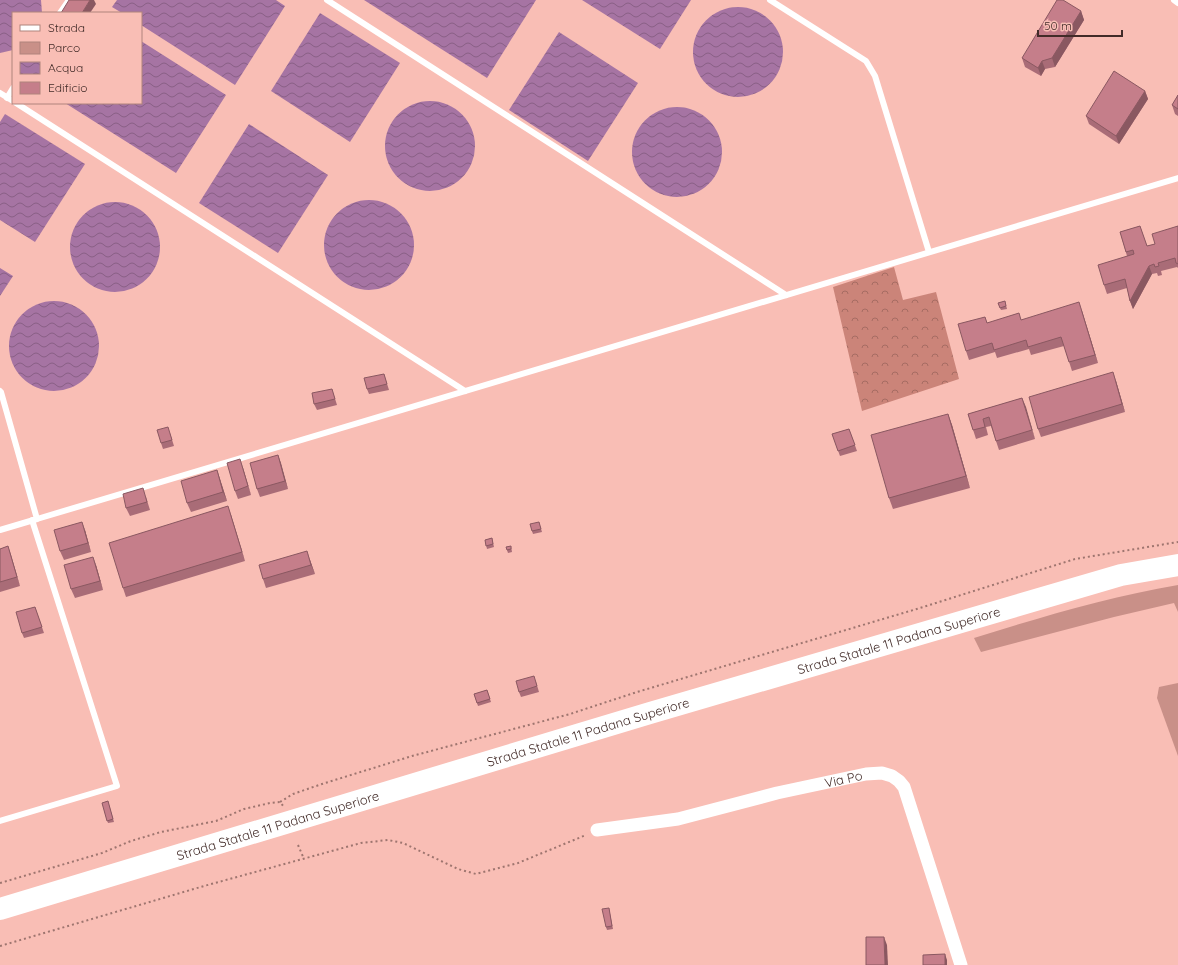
<svg xmlns="http://www.w3.org/2000/svg" width="1178" height="965" viewBox="0 0 1178 965" font-family="Quicksand,sans-serif">
	<defs>
		<pattern id="forest-crowns" width="20" height="18" patternUnits="userSpaceOnUse"><rect width="20" height="18" fill="#cb8479"/><path d="M2 6a3 3 0 1 1 6 0M12 15a3 3 0 1 1 6 0" fill="none" stroke="#a66c63"/></pattern>
		<pattern id="water-waves" width="16" height="10" patternUnits="userSpaceOnUse"><rect width="16" height="10" fill="#a674a3"/><path d="M0 5q4-4 8 0t8 0" fill="none" stroke="#895f85"/></pattern>
	</defs>
	<rect width="100%" height="100%" fill="#f9beb5"/>
	<g fill="#c99088">
		<path d="M 1178,585 L 1178,612 L 1174,603 L 1114,617 L 981,652 L 974,638 C 1041,617 1109,597 1178,585 Z"/>
		<path d="M 1178,683 L 1178,756 L 1157,698 L 1159,687 Z"/>
	</g>
	<path fill="url(#forest-crowns)" d="M 894,267 L 903,300 L 936,292 L 959,379 L 862,411 L 833,287 Z"/>
	<g fill="url(#water-waves)">
		<path d="M 0,0 L 41,0 L 42,13 L 13,13 L 13,50 L 0,53 Z"/>
		<path d="M 117,0 L 276,0 L 285,6 L 235,85 L 141,25 L 141,13 L 122,13 L 112,7 Z"/>
		<path d="M 364,0 L 536,0 L 487,78 Z"/>
		<path d="M 582,0 L 691,0 L 660,49 Z"/>
		<circle cx="738" cy="52" r="45"/>
		<path d="M 320,13 L 400,63 L 350,142 L 271,91 Z"/>
		<path d="M 559,32 L 638,83 L 588,161 L 509,110 Z"/>
		<path d="M 141,41 L 226,95 L 176,173 L 65,103 L 141,103 Z"/>
		<circle cx="430" cy="146" r="45"/>
		<circle cx="677" cy="152" r="45"/>
		<path d="M 5,114 L 85,164 L 35,242 L 0,220 L 0,122 Z"/>
		<path d="M 249,124 L 328,175 L 278,253 L 199,203 Z"/>
		<circle cx="369" cy="245" r="45"/>
		<circle cx="115" cy="247" r="45"/>
		<path d="M 0,268 L 13,276 L 0,296 Z"/>
		<circle cx="54" cy="346" r="45"/>
	</g>
	<g fill="none" stroke-linecap="round" stroke-linejoin="round">
		<g stroke="#9e756f" stroke-width="2" stroke-dasharray="2 3" stroke-linecap="butt">
			<path d="M 280,802 L 293,794 L 322,784 L 412,756 L 570,714 L 637,692 L 920,608 L 1075,559 L 1178,542"/>
			<path d="M 298,845 L 304,859"/>
			<path d="M 0,883 L 102,853 L 131,841 L 161,832 L 216,821 L 244,809 L 270,803 L 280,802 L 284,807"/>
			<path d="M 0,946 L 204,886 L 361,843 L 388,840 L 403,843 L 458,869 L 476,874 L 518,863 L 586,835"/>
		</g>
		<g stroke="#fff" stroke-width="6">
			<path d="M 327,0 L 786,295"/>
			<path d="M 770,0 L 866,61 L 875,76 L 929,252"/>
			<path d="M 1174,0 L 1178,3"/>
			<path d="M 60,13 L 69,0"/>
			<path d="M 0,93 L 13,101"/>
			<path d="M 7,98 L 13,88"/>
			<path d="M 16,103 L 465,391"/>
			<path d="M 0,391 L 1,392 L 37,519 L 0,530"/>
			<path d="M 37,519 L 1178,178"/>
			<path d="M 0,821 L 117,786 L 32,520"/>
		</g>
		<path stroke="#fff" stroke-width="13" id="s1" d="M 597,830 L 678,819 L 777,793 L 866,774 L 882,773 L 892,776 L 899,781 L 904,787 L 961,965"/>
		<path stroke="#fff" stroke-width="22" id="s2" d="M 0,909 L 650,713 L 1121,575 L 1178,565"/>
	</g>
	<g fill="#a96c77">
		<path d="M 1081,11 L 1084,20 L 1055,67 L 1045,69 L 1041,76 L 1025,67 L 1022,58 Z"/>
		<path d="M 1145,91 L 1148,99 L 1119,144 L 1089,124 L 1086,116 Z"/>
		<path d="M 1178,95 L 1178,116 L 1175,114 L 1172,105 Z"/>
		<path d="M 1140,226 L 1147,246 L 1155,244 L 1178,226 L 1178,268 L 1177,267 L 1161,271 L 1162,275 L 1158,276 L 1157,273 L 1152,274 L 1133,309 L 1130,301 L 1127,288 L 1107,294 L 1104,285 L 1127,256 L 1120,232 Z"/>
		<path d="M 1005,301 L 1007,309 L 1001,310 L 998,303 Z"/>
		<path d="M 1082,311 L 1098,363 L 1072,371 L 1064,346 L 1031,355 L 1029,349 L 997,358 L 995,352 L 969,360 L 966,351 L 985,317 L 987,323 L 1021,320 Z"/>
		<path d="M 384,374 L 389,390 L 369,394 L 367,389 Z"/>
		<path d="M 1116,381 L 1125,412 L 1041,437 L 1038,429 Z"/>
		<path d="M 332,389 L 337,405 L 317,410 L 314,404 Z"/>
		<path d="M 1022,398 L 1035,439 L 999,450 L 991,426 L 986,427 L 988,435 L 976,439 L 968,414 Z"/>
		<path d="M 948,414 L 952,425 L 970,488 L 893,509 L 889,498 Z"/>
		<path d="M 849,429 L 857,451 L 840,456 L 832,434 Z"/>
		<path d="M 170,433 L 174,446 L 163,449 L 161,443 Z"/>
		<path d="M 278,455 L 288,489 L 260,497 L 257,489 Z"/>
		<path d="M 243,468 L 251,495 L 238,499 L 235,491 Z"/>
		<path d="M 217,470 L 227,501 L 191,512 L 187,503 Z"/>
		<path d="M 146,497 L 150,510 L 130,516 L 126,508 Z"/>
		<path d="M 231,515 L 245,561 L 126,597 L 123,588 Z"/>
		<path d="M 539,522 L 542,532 L 533,534 L 532,531 Z"/>
		<path d="M 85,530 L 91,552 L 64,560 L 60,551 Z"/>
		<path d="M 492,538 L 494,547 L 487,549 L 485,540 Z"/>
		<path d="M 8,546 L 20,586 L 0,592 L 0,549 Z"/>
		<path d="M 511,546 L 512,552 L 508,553 L 506,547 Z"/>
		<path d="M 310,560 L 315,574 L 266,588 L 263,579 Z"/>
		<path d="M 96,565 L 103,590 L 75,598 L 71,589 Z"/>
		<path d="M 35,607 L 44,633 L 24,638 L 22,633 Z"/>
		<path d="M 536,682 L 539,692 L 521,697 L 519,692 Z"/>
		<path d="M 487,690 L 491,702 L 478,706 L 474,694 Z"/>
		<path d="M 108,801 L 114,822 L 108,823 L 102,803 Z"/>
		<path d="M 609,908 L 613,929 L 607,930 L 606,927 Z"/>
	</g>
	<g fill="#8a5861">
		<path d="M 90,0 L 94,0 L 96,4 L 90,13 L 82,13 Z"/>
		<path d="M 1081,11 L 1084,20 L 1055,67 L 1052,58 Z"/>
		<path d="M 1042,61 L 1045,69 L 1041,76 L 1038,68 Z"/>
		<path d="M 1145,91 L 1148,99 L 1119,144 L 1116,136 Z"/>
		<path d="M 1149,266 L 1152,274 L 1133,309 L 1130,301 Z"/>
		<path d="M 1079,302 L 1082,311 L 1098,363 L 1095,355 Z"/>
		<path d="M 1113,372 L 1116,381 L 1125,412 L 1122,404 Z"/>
		<path d="M 1022,398 L 1026,407 L 1035,439 L 1032,430 Z"/>
		<path d="M 948,414 L 952,425 L 970,488 L 966,476 Z"/>
		<path d="M 278,455 L 281,463 L 288,489 L 285,481 Z"/>
		<path d="M 240,459 L 243,468 L 251,495 L 248,486 Z"/>
		<path d="M 217,470 L 220,479 L 227,501 L 223,492 Z"/>
		<path d="M 228,506 L 231,515 L 245,561 L 242,552 Z"/>
		<path d="M 82,522 L 85,530 L 91,552 L 88,543 Z"/>
		<path d="M 8,546 L 11,555 L 20,586 L 17,577 Z"/>
		<path d="M 307,551 L 310,560 L 315,574 L 311,565 Z"/>
		<path d="M 93,557 L 96,565 L 103,590 L 100,581 Z"/>
		<path d="M 884,937 L 887,945 L 888,965 L 885,965 Z"/>
		<path d="M 945,954 L 947,960 L 947,965 L 945,965 Z"/>
	</g>
	<g fill="#c57e8a" stroke="#8a5861">
		<path d="M 69,0 L 90,0 L 82,13 L 61,13 Z"/>
		<path d="M 1057,0 L 1063,0 L 1081,11 L 1052,58 L 1042,61 L 1038,68 L 1022,58 Z"/>
		<path d="M 1114,71 L 1145,91 L 1116,136 L 1086,116 Z"/>
		<path d="M 1178,95 L 1178,109 L 1172,105 Z"/>
		<path d="M 1140,226 L 1147,246 L 1155,244 L 1152,234 L 1178,226 L 1178,264 L 1176,263 L 1175,258 L 1158,263 L 1159,266 L 1155,267 L 1154,264 L 1149,266 L 1130,301 L 1125,279 L 1104,285 L 1098,265 L 1134,254 L 1133,250 L 1126,252 L 1120,232 Z"/>
		<path d="M 1005,301 L 1006,306 L 1000,308 L 998,303 Z"/>
		<path d="M 1079,302 L 1095,355 L 1069,362 L 1061,337 L 1028,347 L 1026,340 L 994,350 L 992,343 L 966,351 L 958,324 L 985,317 L 987,323 L 1019,313 L 1021,320 Z"/>
		<path d="M 1113,372 L 1122,404 L 1038,429 L 1029,397 Z"/>
		<path d="M 384,374 L 387,384 L 367,389 L 364,378 Z"/>
		<path d="M 332,389 L 335,399 L 314,404 L 312,393 Z"/>
		<path d="M 1022,398 L 1032,430 L 996,441 L 989,417 L 983,419 L 985,427 L 973,430 L 968,414 Z"/>
		<path d="M 948,414 L 966,476 L 889,498 L 871,435 Z"/>
		<path d="M 168,427 L 172,440 L 161,443 L 157,430 Z"/>
		<path d="M 849,429 L 855,445 L 838,451 L 832,434 Z"/>
		<path d="M 278,455 L 285,481 L 257,489 L 250,463 Z"/>
		<path d="M 240,459 L 248,486 L 235,491 L 227,463 Z"/>
		<path d="M 217,470 L 223,492 L 187,503 L 181,481 Z"/>
		<path d="M 143,488 L 147,502 L 126,508 L 123,494 Z"/>
		<path d="M 228,506 L 242,552 L 123,588 L 109,543 Z"/>
		<path d="M 82,522 L 88,543 L 60,551 L 54,530 Z"/>
		<path d="M 539,522 L 541,529 L 532,531 L 530,524 Z"/>
		<path d="M 492,538 L 493,544 L 486,546 L 485,540 Z"/>
		<path d="M 8,546 L 17,577 L 0,582 L 0,549 Z"/>
		<path d="M 511,546 L 511,549 L 507,550 L 506,547 Z"/>
		<path d="M 307,551 L 311,565 L 263,579 L 259,565 Z"/>
		<path d="M 93,557 L 100,581 L 71,589 L 64,565 Z"/>
		<path d="M 35,607 L 42,627 L 22,633 L 16,612 Z"/>
		<path d="M 534,676 L 537,686 L 519,692 L 516,681 Z"/>
		<path d="M 487,690 L 490,699 L 477,703 L 474,694 Z"/>
		<path d="M 108,801 L 113,819 L 107,821 L 102,803 Z"/>
		<path d="M 609,908 L 612,926 L 606,927 L 602,909 Z"/>
		<path d="M 866,937 L 884,937 L 885,965 L 866,965 Z"/>
		<path d="M 945,954 L 945,965 L 923,965 L 923,955 Z"/>
	</g>
	<g text-anchor="middle" stroke-width="3" stroke-linejoin="round" paint-order="stroke">
		<g font-size="13" fill="#422b28" stroke="#f9beb5">
			<text dy="5" stroke="none"><textPath href="#s2" startOffset="938">Strada Statale 11 Padana Superiore</textPath></text>
			<text dy="5" stroke="none"><textPath href="#s2" startOffset="614">Strada Statale 11 Padana Superiore</textPath></text>
			<text dy="5" stroke="none"><textPath href="#s1" startOffset="252">Via Po</textPath></text>
			<text dy="5" stroke="none"><textPath href="#s2" startOffset="290">Strada Statale 11 Padana Superiore</textPath></text>
		</g>
	</g>
	<rect x="12" y="12" width="130" height="92" fill="#f9beb5" stroke="#b0837d"/>
	<rect x="20" y="25" width="20" height="6" fill="#ffffff" stroke="#b0837d"/>
	<text x="48" y="32" font-size="12" fill="#422b28">Strada</text>
	<rect x="20" y="42" width="20" height="12" fill="#c99088" stroke="#b0837d"/>
	<text x="48" y="52" font-size="12" fill="#422b28">Parco</text>
	<rect x="20" y="62" width="20" height="12" fill="url(#water-waves)" stroke="#b0837d"/>
	<text x="48" y="72" font-size="12" fill="#422b28">Acqua</text>
	<rect x="20" y="82" width="20" height="12" fill="#c57e8a" stroke="#b0837d"/>
	<text x="48" y="92" font-size="12" fill="#422b28">Edificio</text>
	<path d="M1038 30v6h84v-6" fill="none" stroke="#422b28" stroke-width="2"/>
	<text x="1044" y="30" font-size="12" fill="#422b28" stroke="#f9beb5" stroke-width="3" paint-order="stroke">50 m</text>
</svg>
